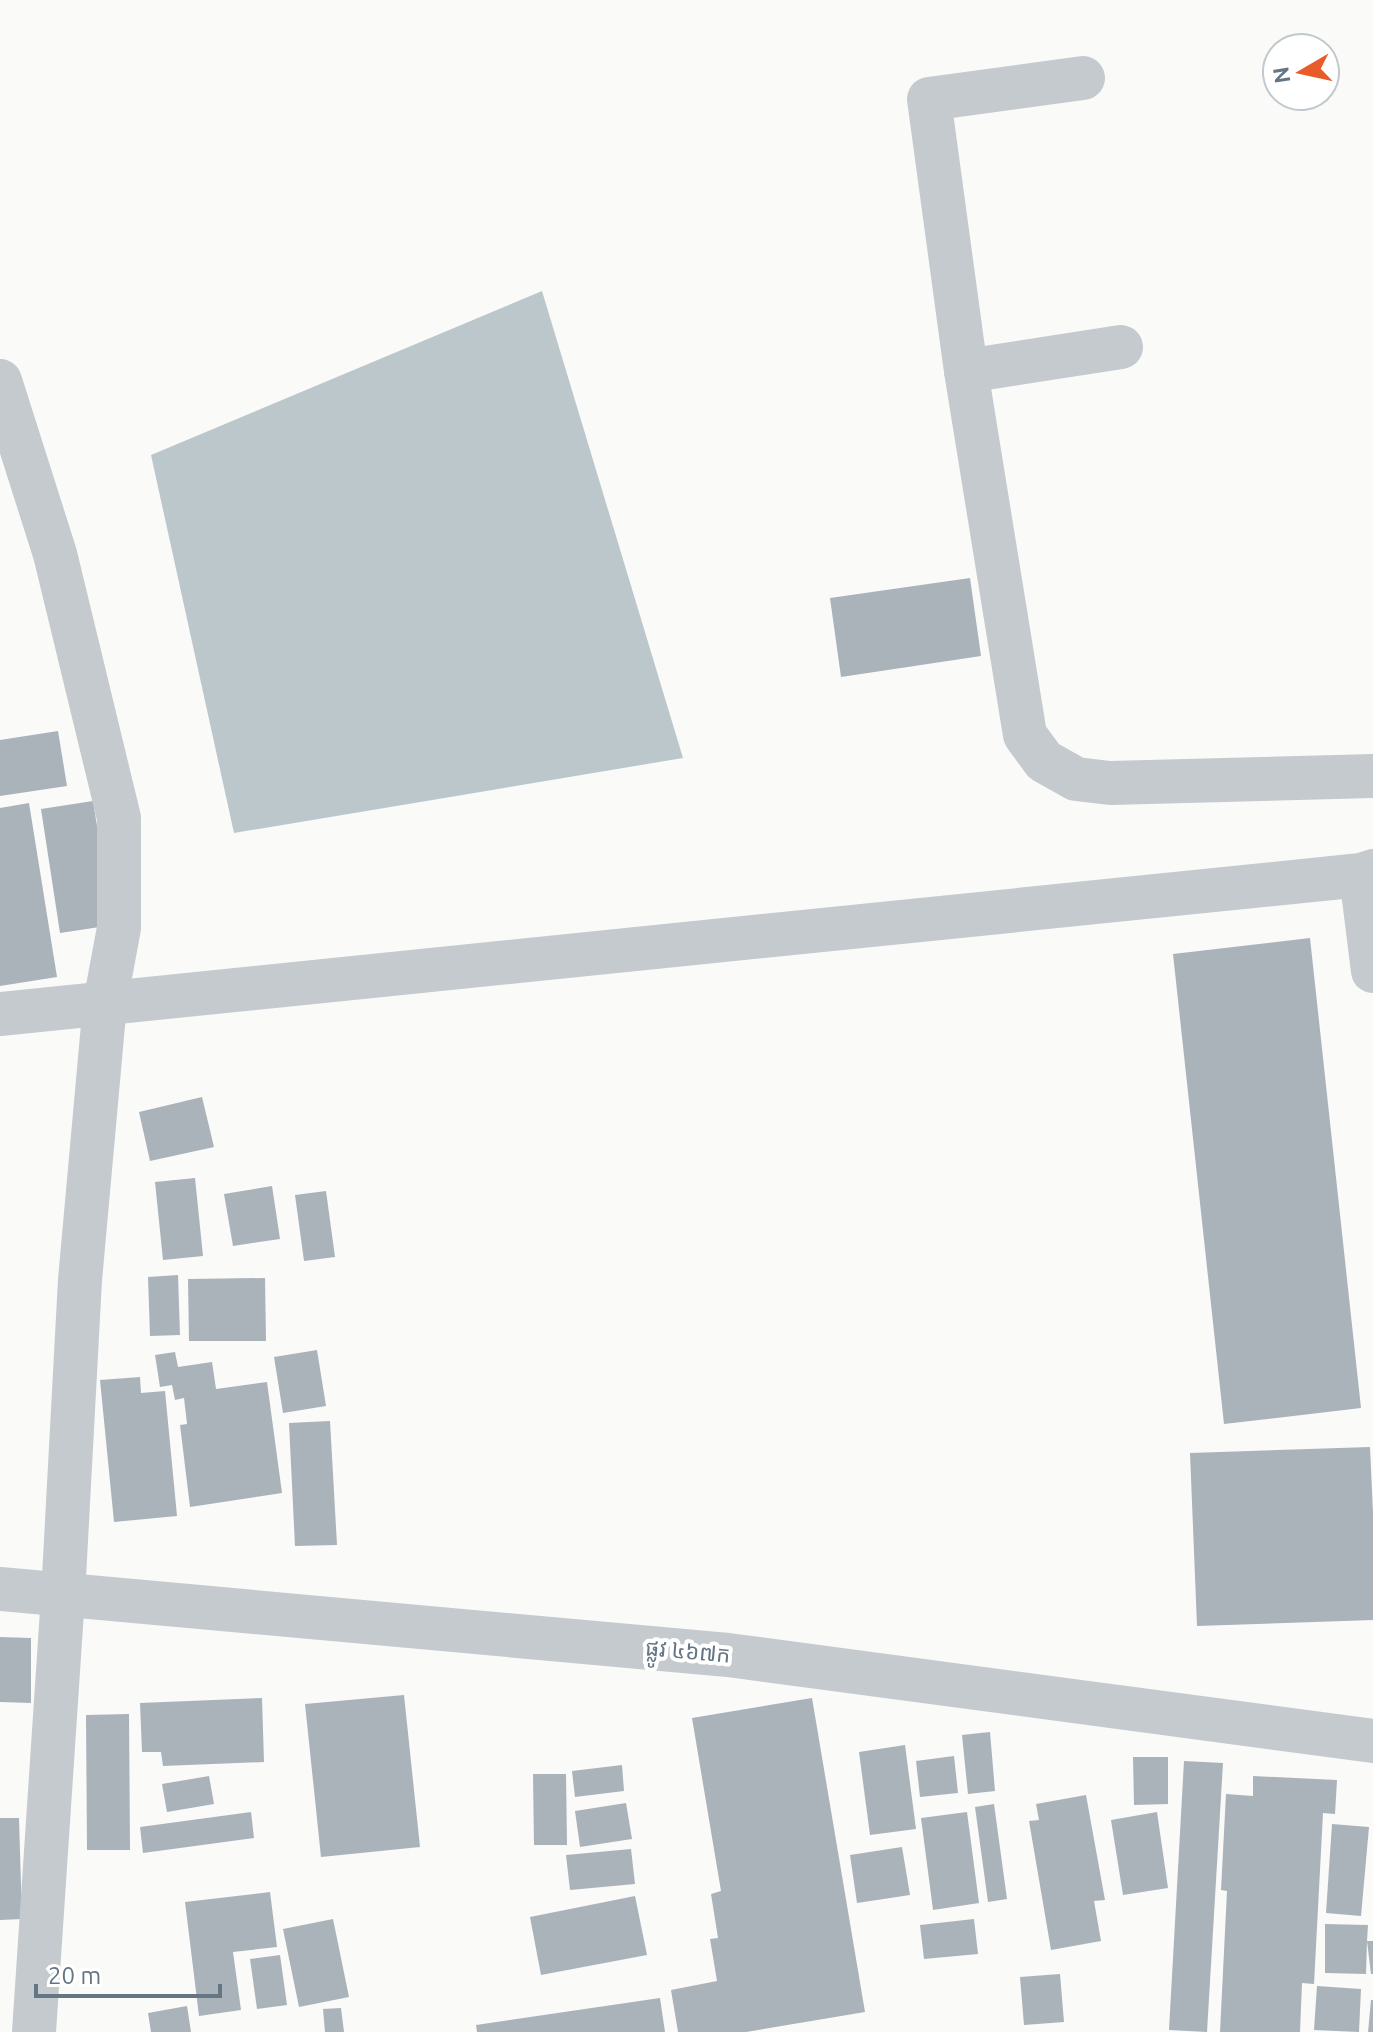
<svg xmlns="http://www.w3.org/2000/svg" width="1373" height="2032" viewBox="0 0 1373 2032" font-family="Ubuntu,'Noto Sans Khmer',sans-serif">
	<rect width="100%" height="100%" fill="#fafaf8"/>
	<path fill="#bcc7cc" d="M 542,291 L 683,758 L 234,833 L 151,455 Z"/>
	<g fill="#aab3ba">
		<path d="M 970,578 L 981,656 L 841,677 L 830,598 Z"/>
		<path d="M 58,731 L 67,786 L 0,796 L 0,740 Z"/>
		<path d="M 93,801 L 113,925 L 60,933 L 41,809 Z"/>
		<path d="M 29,803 L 57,977 L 0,986 L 0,808 Z"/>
		<path d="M 1310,938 L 1361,1408 L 1224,1424 L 1173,954 Z"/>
		<path d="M 202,1097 L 214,1147 L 150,1161 L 139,1112 Z"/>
		<path d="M 195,1178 L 203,1256 L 163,1260 L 155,1182 Z"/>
		<path d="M 272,1186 L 280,1239 L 233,1246 L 224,1194 Z"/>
		<path d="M 326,1191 L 335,1257 L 304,1261 L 295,1195 Z"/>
		<path d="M 178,1275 L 180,1335 L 150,1336 L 148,1277 Z"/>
		<path d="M 265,1278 L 266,1341 L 189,1341 L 188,1279 Z"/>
		<path d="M 317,1350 L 326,1406 L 283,1413 L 274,1357 Z"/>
		<path d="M 175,1352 L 178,1367 L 212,1362 L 216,1389 L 267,1382 L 282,1493 L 190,1507 L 180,1425 L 187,1424 L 184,1398 L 175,1400 L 172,1385 L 160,1387 L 155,1355 Z"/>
		<path d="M 140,1377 L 141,1393 L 165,1391 L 177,1516 L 114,1522 L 100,1380 Z"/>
		<path d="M 330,1421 L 337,1545 L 295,1546 L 289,1423 Z"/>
		<path d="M 1370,1447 L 1373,1513 L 1373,1620 L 1197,1626 L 1190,1453 Z"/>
		<path d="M 0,1637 L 31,1638 L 31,1703 L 0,1702 Z"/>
		<path d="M 404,1695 L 420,1847 L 321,1857 L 305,1704 Z"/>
		<path d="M 262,1698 L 264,1762 L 163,1766 L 161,1752 L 142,1752 L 140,1703 Z"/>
		<path d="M 812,1698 L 865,2012 L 746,2032 L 678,2032 L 671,1990 L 717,1981 L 710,1939 L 718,1938 L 711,1894 L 721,1891 L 692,1718 Z"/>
		<path d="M 129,1714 L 130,1850 L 87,1850 L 86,1715 Z"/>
		<path d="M 990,1732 L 995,1791 L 968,1794 L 962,1735 Z"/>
		<path d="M 905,1745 L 916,1829 L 870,1835 L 859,1752 Z"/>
		<path d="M 954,1756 L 958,1793 L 920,1797 L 916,1761 Z"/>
		<path d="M 1133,1757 L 1168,1757 L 1168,1804 L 1134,1805 Z"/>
		<path d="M 1184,1761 L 1223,1763 L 1207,2032 L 1169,2030 Z"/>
		<path d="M 622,1765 L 624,1791 L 575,1797 L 572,1771 Z"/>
		<path d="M 533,1774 L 566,1774 L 567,1845 L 534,1845 Z"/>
		<path d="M 209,1776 L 214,1804 L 167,1812 L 162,1784 Z"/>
		<path d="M 1253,1776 L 1337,1780 L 1335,1814 L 1323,1813 L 1314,1984 L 1302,1983 L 1300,2032 L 1220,2032 L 1227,1891 L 1221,1890 L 1226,1794 L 1253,1796 Z"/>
		<path d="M 1086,1795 L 1105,1900 L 1094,1901 L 1101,1941 L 1051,1950 L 1029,1821 L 1039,1820 L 1036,1804 Z"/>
		<path d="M 626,1803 L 632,1839 L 580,1847 L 575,1811 Z"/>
		<path d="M 994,1804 L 1007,1899 L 988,1902 L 975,1807 Z"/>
		<path d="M 251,1812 L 254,1838 L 143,1853 L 140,1827 Z"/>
		<path d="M 967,1812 L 979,1903 L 933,1910 L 921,1818 Z"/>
		<path d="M 1157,1812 L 1168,1888 L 1123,1895 L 1111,1820 Z"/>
		<path d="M 0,1818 L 19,1818 L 22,1919 L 0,1920 Z"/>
		<path d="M 1332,1824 L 1369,1827 L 1361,1916 L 1326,1913 Z"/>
		<path d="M 902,1847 L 910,1895 L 857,1903 L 850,1855 Z"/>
		<path d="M 631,1849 L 635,1884 L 570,1890 L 566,1855 Z"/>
		<path d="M 270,1892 L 277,1947 L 233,1952 L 241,2010 L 199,2016 L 185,1902 Z"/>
		<path d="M 635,1896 L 647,1955 L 541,1975 L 530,1917 Z"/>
		<path d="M 333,1919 L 349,1997 L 299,2007 L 283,1929 Z"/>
		<path d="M 974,1919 L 978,1954 L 924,1959 L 920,1925 Z"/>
		<path d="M 1325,1924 L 1368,1925 L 1367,1941 L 1373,1941 L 1373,1974 L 1371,1974 L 1367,1941 L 1366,1974 L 1325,1973 Z"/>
		<path d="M 280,1955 L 287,2005 L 257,2009 L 250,1959 Z"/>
		<path d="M 1060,1974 L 1064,2022 L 1024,2025 L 1020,1977 Z"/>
		<path d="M 1317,1986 L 1361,1989 L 1359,2032 L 1314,2030 Z"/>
		<path d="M 660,1998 L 665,2032 L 477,2032 L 476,2025 Z"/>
		<path d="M 1371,2000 L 1373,2000 L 1373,2032 L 1368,2032 Z"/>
		<path d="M 187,2006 L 191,2032 L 151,2032 L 148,2013 Z"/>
		<path d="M 341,2008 L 344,2032 L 325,2032 L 323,2009 Z"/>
	</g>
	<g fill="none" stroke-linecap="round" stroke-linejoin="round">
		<g stroke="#c5cace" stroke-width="44">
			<path d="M 1121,347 L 966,371 L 1025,735 L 1044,761 L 1076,779 L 1110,783 L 1373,776"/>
			<path d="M 966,371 L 929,99 L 1083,78"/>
			<path d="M 0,381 L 55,554 L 119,818 L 119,928 L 105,1003 L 80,1280 L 63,1596 L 34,2032"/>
			<path d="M 1361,875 L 1373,971"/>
			<path d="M 0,1014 L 1361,875 L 1373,871"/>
			<path d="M 0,1589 L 728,1655 L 1373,1741"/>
		</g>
	</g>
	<g text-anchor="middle" stroke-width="8" stroke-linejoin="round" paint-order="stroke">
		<g font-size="22" fill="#647584" stroke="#fff">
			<text transform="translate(688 1651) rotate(5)" y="8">ផ្លូវ ៤៦៧ក</text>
		</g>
	</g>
	<g transform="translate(1301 72) rotate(261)"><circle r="38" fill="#ffffff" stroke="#c1c8ce" stroke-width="2"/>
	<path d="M0-6L14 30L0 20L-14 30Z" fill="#e95b29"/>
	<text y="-12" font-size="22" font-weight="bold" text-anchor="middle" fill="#647584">N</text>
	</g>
	<path d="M36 1984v12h184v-12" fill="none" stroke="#647584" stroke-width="4"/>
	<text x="48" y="1984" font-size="24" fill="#647584" stroke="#ffffff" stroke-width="6" paint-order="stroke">20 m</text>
</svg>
